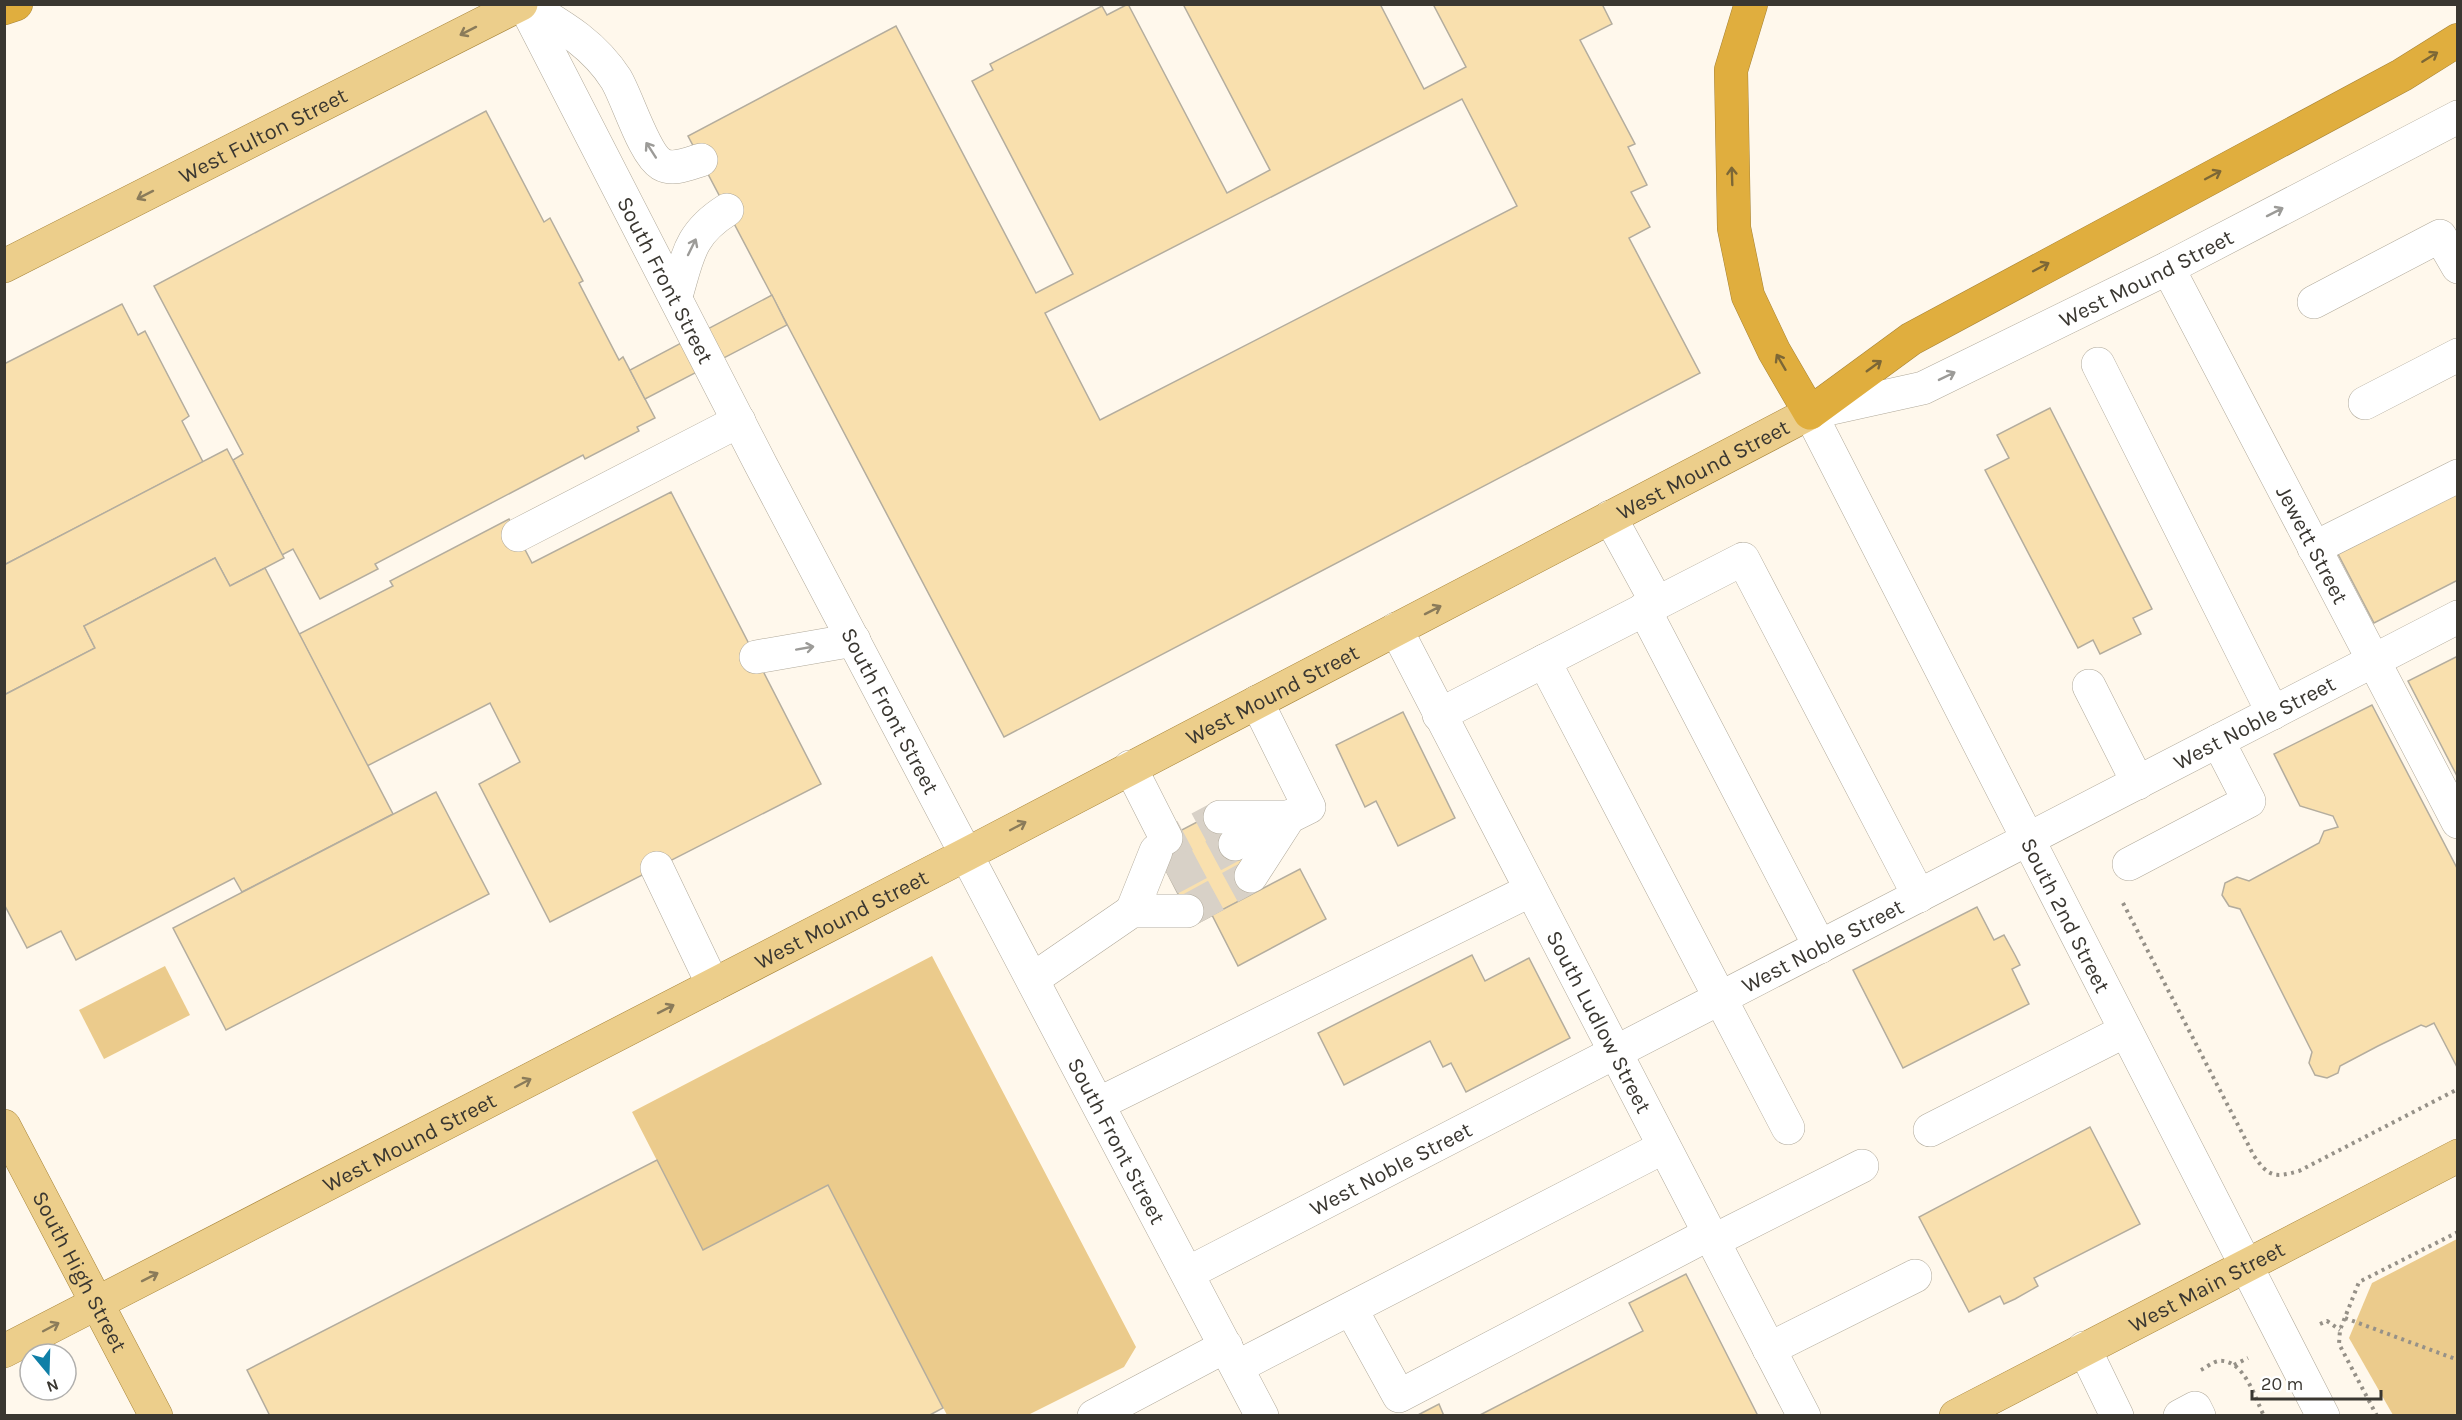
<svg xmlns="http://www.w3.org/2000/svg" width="2462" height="1420" viewBox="0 0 2462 1420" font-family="Karla,sans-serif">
	<rect width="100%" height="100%" fill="#fff8ec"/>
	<g fill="#ebcb8c">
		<path d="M 932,956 L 1136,1347 L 1124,1367 L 1028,1415 L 947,1415 L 828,1186 L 703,1250 L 632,1112 Z"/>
		<path d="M 165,966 L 190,1015 L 104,1059 L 79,1010 Z"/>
		<path d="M 2457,1239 L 2457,1415 L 2393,1415 L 2349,1338 L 2372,1283 Z"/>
	</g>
	<g fill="#f9e0ae" stroke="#b4ad9e" stroke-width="1.5" fill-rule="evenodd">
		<path d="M 1128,4 L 1227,193 L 1270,170 L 1183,4 L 1380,4 L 1424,89 L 1466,67 L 1433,4 L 1602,4 L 1612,24 L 1580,40 L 1635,144 L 1628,147 L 1647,185 L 1631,192 L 1650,227 L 1629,238 L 1700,373 L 1004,737 L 688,136 L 896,26 L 1036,293 L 1073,274 L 972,81 L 993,70 L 990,64 L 1102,6 L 1107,15 ZM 1462,99 L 1517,206 L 1100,420 L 1045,313 Z"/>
		<path d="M 486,111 L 544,222 L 550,218 L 583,281 L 579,283 L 619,360 L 623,357 L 655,418 L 637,427 L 639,431 L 585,459 L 583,455 L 375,564 L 378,569 L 320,599 L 293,549 L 282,555 L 233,460 L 243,454 L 154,286 Z"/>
		<path d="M 772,295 L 787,325 L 645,399 L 630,370 Z"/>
		<path d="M 122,304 L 138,335 L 145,331 L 189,416 L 182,421 L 203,462 L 4,565 L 4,364 Z"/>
		<path d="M 2050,408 L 2152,609 L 2133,618 L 2141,634 L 2100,654 L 2093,640 L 2078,648 L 1985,470 L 2009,458 L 1997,435 Z"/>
		<path d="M 227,449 L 284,558 L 230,586 L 215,558 L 84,626 L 95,648 L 4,695 L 4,565 Z"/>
		<path d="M 671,492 L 821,784 L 550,922 L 479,784 L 520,762 L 490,703 L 367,766 L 299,634 L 393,586 L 390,581 L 509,519 L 532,563 Z"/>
		<path d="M 2458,493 L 2458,580 L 2374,623 L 2338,554 Z"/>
		<path d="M 215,558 L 230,586 L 265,568 L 393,814 L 242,892 L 234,878 L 76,960 L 61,931 L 27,948 L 4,904 L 4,695 L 95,648 L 84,626 Z"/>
		<path d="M 2458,656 L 2458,778 L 2408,681 Z"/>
		<path d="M 2372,705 L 2458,870 L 2458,1069 L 2434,1023 L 2426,1027 L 2421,1025 L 2378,1046 L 2340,1066 L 2338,1073 L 2327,1078 L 2315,1075 L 2309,1063 L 2312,1052 L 2240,909 L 2229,906 L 2222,895 L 2225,883 L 2237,877 L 2249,881 L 2319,843 L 2324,831 L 2338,827 L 2333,816 L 2300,806 L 2274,754 Z"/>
		<path d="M 1403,712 L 1455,818 L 1398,846 L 1376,801 L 1365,807 L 1336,745 Z"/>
		<path d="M 436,792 L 489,894 L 226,1030 L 173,928 Z"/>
		<path d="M 1218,811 L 1259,891 L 1194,925 L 1153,845 Z"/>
		<path d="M 1300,869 L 1326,919 L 1238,966 L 1212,915 Z"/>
		<path d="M 1977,907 L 1994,940 L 2004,935 L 2015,955 L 2020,965 L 2012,969 L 2029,1004 L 1903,1068 L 1853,970 Z"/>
		<path d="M 1472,955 L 1485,981 L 1529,958 L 1570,1038 L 1466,1092 L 1451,1063 L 1443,1067 L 1430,1041 L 1344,1085 L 1318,1033 Z"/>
		<path d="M 2090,1127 L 2140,1224 L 2034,1278 L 2038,1286 L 2015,1299 L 2004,1304 L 2000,1296 L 1969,1312 L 1919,1217 Z"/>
		<path d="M 657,1160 L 703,1250 L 828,1185 L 943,1408 L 928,1416 L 270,1416 L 247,1370 Z"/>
		<path d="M 1686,1274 L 1758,1416 L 1478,1416 L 1643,1331 L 1629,1303 Z"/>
		<path d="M 1439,1404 L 1444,1416 L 1416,1416 Z"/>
	</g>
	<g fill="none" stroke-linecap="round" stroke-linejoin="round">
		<g stroke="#d8d1c7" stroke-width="33" stroke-dasharray="33 16" stroke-linecap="butt">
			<path d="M 1156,851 L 1220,817"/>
			<path d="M 1170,879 L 1235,844"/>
			<path d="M 1187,911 L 1251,876"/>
		</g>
		<defs>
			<g id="minor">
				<path id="s1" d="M 524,4 L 761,465 L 1262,1416"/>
				<path d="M 525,4 C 560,25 593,43 616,79 C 627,97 644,154 661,164 C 673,171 688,164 701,160"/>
				<path id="s2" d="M 2168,268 L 2458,822"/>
				<path d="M 676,296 C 688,256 689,234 727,210"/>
				<path d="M 2314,302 L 2440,236 L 2458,267"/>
				<path d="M 2098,364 L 2273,713"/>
				<path d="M 2365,403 L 2458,355"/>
				<path d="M 1610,517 L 1657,603"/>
				<path d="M 518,535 L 739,421"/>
				<path d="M 2314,548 L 2458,476"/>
				<path d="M 1644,609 L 1820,947"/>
				<path id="s3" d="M 1396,629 L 1804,1416"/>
				<path d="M 756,657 L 854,640"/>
				<path d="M 1544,661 L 1788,1128"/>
				<path d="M 2089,686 L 2138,783"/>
				<path d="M 1439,715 L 1743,559 L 1919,896"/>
				<path d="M 1130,767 L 1166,838"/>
				<path d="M 1220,817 L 1289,817"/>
				<path d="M 1235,844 L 1282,820"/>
				<path d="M 2129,864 L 2249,801 L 2218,741"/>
				<path d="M 657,868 L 713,985"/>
				<path d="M 1251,876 L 1289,817 L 1309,807 L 1257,702"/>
				<path d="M 1132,911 L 1156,851"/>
				<path d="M 1033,979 L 1132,911 L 1187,911"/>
				<path d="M 1100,1103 L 1531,890"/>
				<path d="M 1930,1130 L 2125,1031"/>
				<path d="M 1713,1241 L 1862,1166"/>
				<path id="s4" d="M 1188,1273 L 2458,617"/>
				<path d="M 1351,1309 L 1399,1396 L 1709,1234"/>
				<path d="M 2084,1348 L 2117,1416"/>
				<path d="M 1769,1349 L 1915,1276"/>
				<path d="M 1237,1367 L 1664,1147"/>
				<path d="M 1094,1416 L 1226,1346"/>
				<path d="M 2180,1416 L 2195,1408 L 2199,1416"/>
				<path id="s5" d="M 2323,1416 L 1810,413 L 1923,388 L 2168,268 L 2458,117"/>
			</g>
			<g id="major">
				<path id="s6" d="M 4,266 L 521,4"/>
				<path id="s7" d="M 4,1126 L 156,1416"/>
				<path id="s8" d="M 4,1351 L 967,854 L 1810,413"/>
				<path id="s9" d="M 1956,1416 L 2458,1156"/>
			</g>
			<g id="highway">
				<path d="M 1751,4 L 1731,70 L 1734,228 L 1748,296 L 1774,351 L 1810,413 L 1911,339 L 2402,75 L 2458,40"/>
				<path d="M 4,8 L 16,4"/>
			</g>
		</defs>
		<use href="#minor" stroke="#b0a99a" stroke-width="34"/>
		<use href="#major" stroke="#a68439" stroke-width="34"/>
		<use href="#highway" stroke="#a68439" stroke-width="34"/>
		<g stroke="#969188" stroke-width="4" stroke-dasharray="3 4.5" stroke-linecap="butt">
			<path d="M 2123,903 L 2254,1156 C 2269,1177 2274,1178 2299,1171 L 2458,1089"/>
			<path d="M 2345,1318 L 2458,1360"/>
			<path d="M 2320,1324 L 2327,1321 L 2340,1330"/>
			<path d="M 2234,1365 L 2248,1358"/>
			<path d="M 2201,1370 C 2205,1368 2213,1362 2218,1361 C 2244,1358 2255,1398 2264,1416"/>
			<path d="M 2377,1416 L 2339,1344 L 2340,1330 L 2359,1282 L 2458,1232"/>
		</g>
		<use href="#minor" stroke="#fff" stroke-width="33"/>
		<use href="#major" stroke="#ecce8b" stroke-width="33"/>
		<use href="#highway" stroke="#e0ae3e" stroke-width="33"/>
	</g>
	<defs><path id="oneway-shaft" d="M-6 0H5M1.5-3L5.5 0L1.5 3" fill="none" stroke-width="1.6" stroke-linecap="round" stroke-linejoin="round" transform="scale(1.5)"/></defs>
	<g stroke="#8a7b5a">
		<use href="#oneway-shaft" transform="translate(468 31) rotate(153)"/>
		<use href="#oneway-shaft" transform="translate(145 195) rotate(153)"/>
		<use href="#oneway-shaft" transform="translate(1433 610) rotate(-27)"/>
		<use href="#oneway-shaft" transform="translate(1018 826) rotate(-28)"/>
		<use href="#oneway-shaft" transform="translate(666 1009) rotate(-27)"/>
		<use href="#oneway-shaft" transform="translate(523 1083) rotate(-28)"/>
		<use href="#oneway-shaft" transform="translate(150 1277) rotate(-27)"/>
		<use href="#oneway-shaft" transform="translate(51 1327) rotate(-28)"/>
	</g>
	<g stroke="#7c6736">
		<use href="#oneway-shaft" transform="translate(2430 57) rotate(-32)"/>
		<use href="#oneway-shaft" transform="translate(2213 175) rotate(-28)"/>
		<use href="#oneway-shaft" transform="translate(1732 176) rotate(-92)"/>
		<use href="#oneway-shaft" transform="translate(2041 267) rotate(-28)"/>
		<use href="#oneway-shaft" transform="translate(1781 362) rotate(-120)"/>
		<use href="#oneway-shaft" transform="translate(1874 366) rotate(-36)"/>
	</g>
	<g stroke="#9c9b98">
		<use href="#oneway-shaft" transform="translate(651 150) rotate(-123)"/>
		<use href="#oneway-shaft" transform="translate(2275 212) rotate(-27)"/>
		<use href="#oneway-shaft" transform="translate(692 247) rotate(-64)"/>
		<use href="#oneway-shaft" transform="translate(1947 376) rotate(-26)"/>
		<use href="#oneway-shaft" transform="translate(805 648) rotate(-10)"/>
	</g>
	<g text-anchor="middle" stroke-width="6" stroke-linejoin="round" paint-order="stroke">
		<g font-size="22" fill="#3a3731" stroke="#fff">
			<text dy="8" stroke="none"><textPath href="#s6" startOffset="290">West Fulton Street</textPath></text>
			<text dy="8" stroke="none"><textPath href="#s5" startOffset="1491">West Mound Street</textPath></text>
			<text dy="8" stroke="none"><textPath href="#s1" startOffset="310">South Front Street</textPath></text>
			<text dy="8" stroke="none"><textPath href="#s8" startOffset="1914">West Mound Street</textPath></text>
			<text dy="8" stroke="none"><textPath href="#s2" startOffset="312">Jewett Street</textPath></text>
			<text dy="8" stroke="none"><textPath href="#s8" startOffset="1428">West Mound Street</textPath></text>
			<text dy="8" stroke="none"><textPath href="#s1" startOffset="796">South Front Street</textPath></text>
			<text dy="8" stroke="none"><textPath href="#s4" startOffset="1200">West Noble Street</textPath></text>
			<text transform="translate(2066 915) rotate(63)" y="8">South 2nd Street</text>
			<text dy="8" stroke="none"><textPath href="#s8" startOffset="942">West Mound Street</textPath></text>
			<text dy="8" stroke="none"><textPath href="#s4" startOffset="714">West Noble Street</textPath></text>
			<text dy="8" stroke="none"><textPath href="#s3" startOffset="442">South Ludlow Street</textPath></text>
			<text dy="8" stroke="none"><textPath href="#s1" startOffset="1282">South Front Street</textPath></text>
			<text dy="8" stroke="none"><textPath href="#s8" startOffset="456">West Mound Street</textPath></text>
			<text dy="8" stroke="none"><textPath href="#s4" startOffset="228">West Noble Street</textPath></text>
			<text dy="8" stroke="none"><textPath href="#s7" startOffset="164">South High Street</textPath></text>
			<text dy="8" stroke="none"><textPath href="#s9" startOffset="282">West Main Street</textPath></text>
		</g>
	</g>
	<rect width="2462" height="1420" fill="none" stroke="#3a3731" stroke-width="12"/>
	<g transform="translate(48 1372) rotate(161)"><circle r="28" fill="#ffffff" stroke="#b0afad" stroke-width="1.5"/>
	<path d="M0-4.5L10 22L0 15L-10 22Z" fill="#0f7fa7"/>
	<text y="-9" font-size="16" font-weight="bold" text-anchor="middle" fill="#3a3731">N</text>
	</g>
	<path d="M2252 1390v9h129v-9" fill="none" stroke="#3a3731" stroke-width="3"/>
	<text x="2261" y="1390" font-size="18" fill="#3a3731" stroke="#ffffff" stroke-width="4.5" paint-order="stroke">20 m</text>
</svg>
